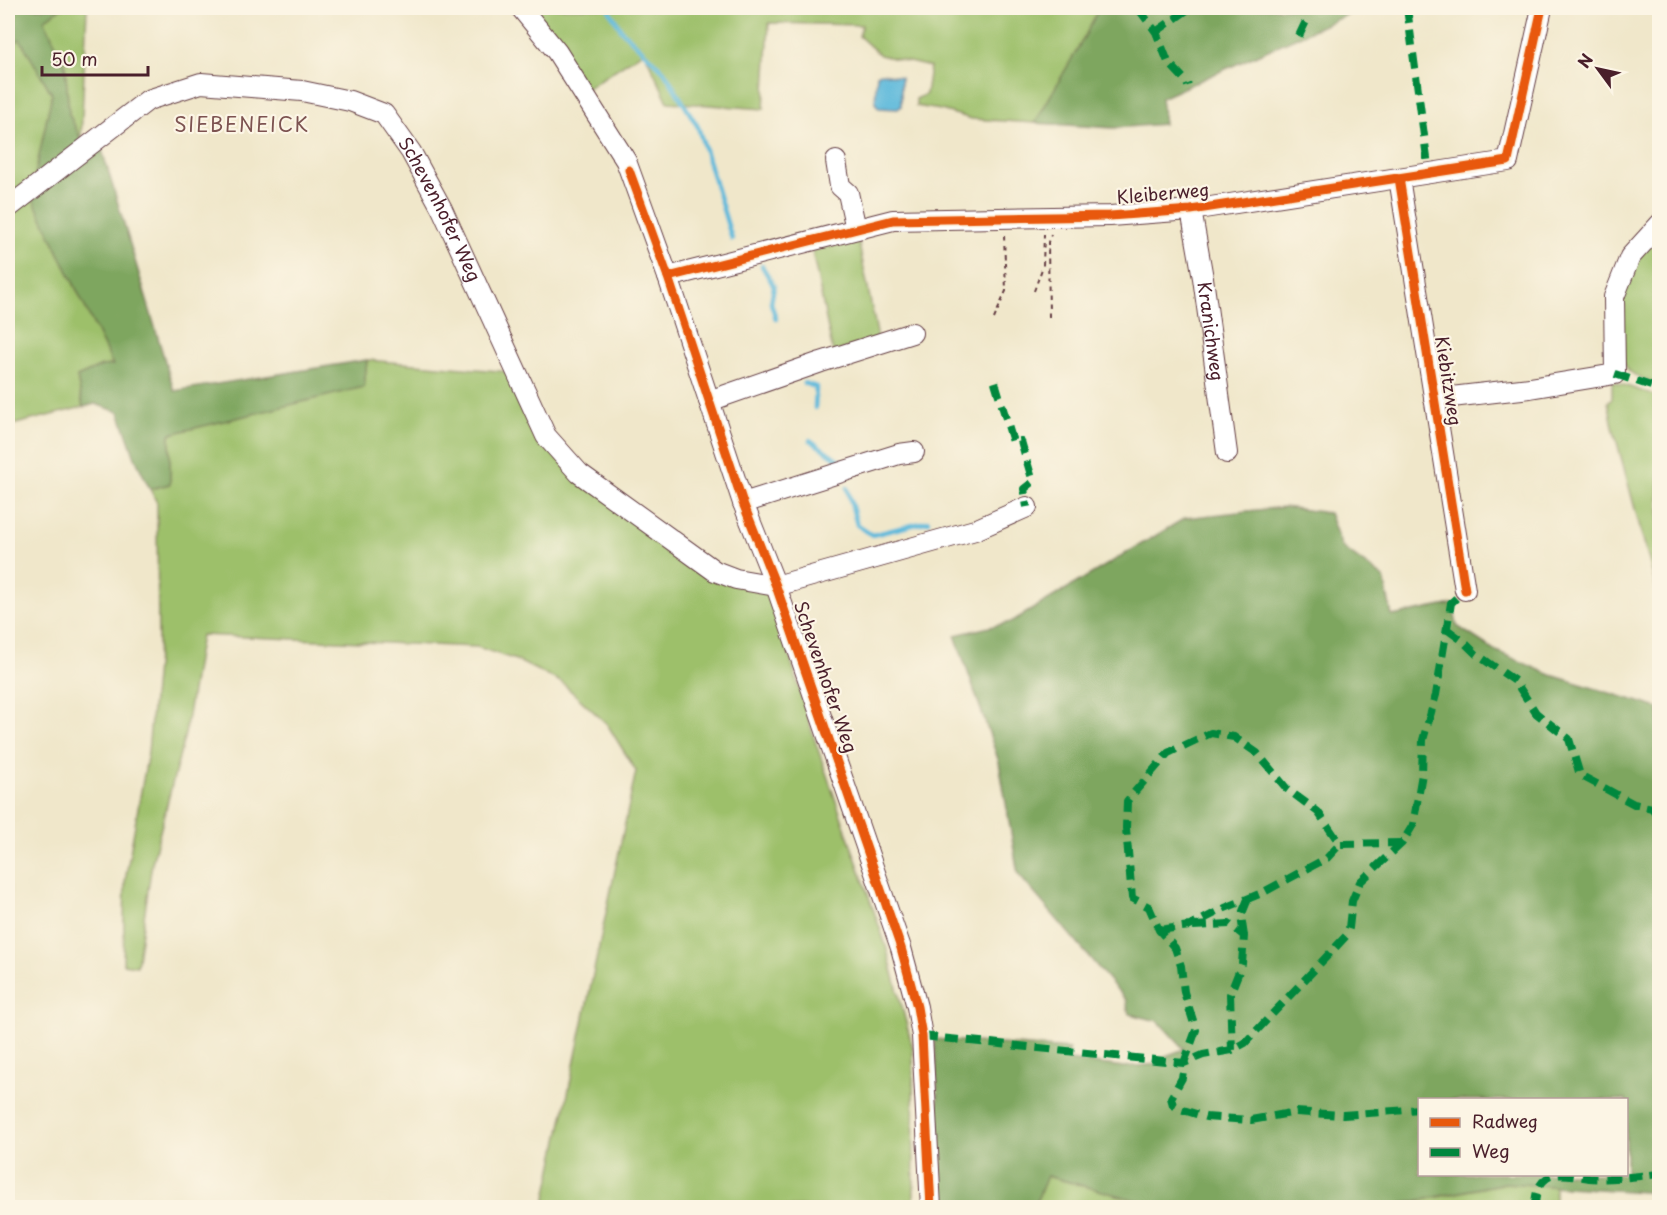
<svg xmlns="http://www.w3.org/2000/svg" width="1667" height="1215" viewBox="0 0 1667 1215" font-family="'Playpen Sans',sans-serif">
	<rect width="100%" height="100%" fill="#fcf5e5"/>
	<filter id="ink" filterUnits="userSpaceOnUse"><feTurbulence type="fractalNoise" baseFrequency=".0167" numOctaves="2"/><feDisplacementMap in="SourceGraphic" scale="12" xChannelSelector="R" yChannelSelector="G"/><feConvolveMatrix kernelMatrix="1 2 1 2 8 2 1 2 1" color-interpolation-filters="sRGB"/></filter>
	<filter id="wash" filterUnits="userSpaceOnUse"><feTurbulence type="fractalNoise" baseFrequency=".008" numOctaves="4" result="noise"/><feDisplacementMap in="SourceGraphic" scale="24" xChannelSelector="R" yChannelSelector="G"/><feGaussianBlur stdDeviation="1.35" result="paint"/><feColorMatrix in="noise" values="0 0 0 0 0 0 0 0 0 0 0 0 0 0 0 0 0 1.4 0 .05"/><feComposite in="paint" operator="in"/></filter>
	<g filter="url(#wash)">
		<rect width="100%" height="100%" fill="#f0e7ca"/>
		<g fill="#9dc06a" stroke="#74704a" stroke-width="1.5">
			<path d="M 61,8 L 87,8 L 81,139 L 69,114 L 65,64 L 44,20 Z"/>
			<path d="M 525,8 L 1101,8 L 1035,123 L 972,119 L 941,110 L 916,106 L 916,99 L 926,94 L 930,67 L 880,55 L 859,36 L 862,25 L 769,23 L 764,109 L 668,102 L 644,51 L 586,89 Z"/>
			<path d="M 20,38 L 52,94 L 31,195 L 113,365 L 102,366 L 77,377 L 83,407 L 8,426 L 8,48 Z"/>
			<path d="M 1659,231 L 1659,384 L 1638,377 L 1629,371 L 1622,361 L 1619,297 L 1634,261 Z"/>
			<path d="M 858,239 L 878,338 L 833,353 L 812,251 Z"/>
			<path d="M 367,360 L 511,372 L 541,434 L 712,576 L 769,587 L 812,732 L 886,946 L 913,1049 L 914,1207 L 544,1207 L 636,771 L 607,724 L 561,682 L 516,660 L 477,647 L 201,635 L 185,734 L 152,863 L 137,966 L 123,964 L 125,881 L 148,752 L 158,645 L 157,503 L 150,489 L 170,484 L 170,434 L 364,387 Z"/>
			<path d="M 1612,381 L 1659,397 L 1659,598 L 1614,431 L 1608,402 L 1612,398 Z"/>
			<path d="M 1046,1176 L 1165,1207 L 1034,1208 Z"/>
			<path d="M 1505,1183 L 1555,1186 L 1555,1207 L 1386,1208 Z"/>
		</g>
		<g fill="#7ea65e" stroke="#646244" stroke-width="1.5" fill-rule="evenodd">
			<path d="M 8,8 L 61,8 L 44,20 L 65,64 L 69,114 L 81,139 L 76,158 L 99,140 L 174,391 L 367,360 L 364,387 L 170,434 L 170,484 L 150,489 L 135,458 L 119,412 L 95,404 L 83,407 L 77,377 L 102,366 L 113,365 L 31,195 L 52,94 L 20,39 L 8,48 Z"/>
			<path d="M 1099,8 L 1355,8 L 1353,12 L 1161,98 L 1164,124 L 1114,128 L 1035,123 L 1086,34 Z"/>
			<path d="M 1284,507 L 1329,513 L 1342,547 L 1384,578 L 1392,616 L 1453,604 L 1457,626 L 1494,650 L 1551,675 L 1659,708 L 1659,1193 L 1505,1183 L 1386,1207 L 1165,1208 L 1047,1176 L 1034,1207 L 943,1207 L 935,1039 L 1069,1049 L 1069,1060 L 1124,1067 L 1159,1064 L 1160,1058 L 1184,1049 L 1158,1021 L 1129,1014 L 1126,1000 L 1018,874 L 999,762 L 955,635 L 1011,622 L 1185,518 ZM 1420,1100 L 1626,1100 L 1626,1174 L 1420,1174 Z"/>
		</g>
		<path fill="#5db9db" stroke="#546c83" stroke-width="1.5" d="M 883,73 L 901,77 L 901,106 L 898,109 L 879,108 L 875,103 L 877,74 Z"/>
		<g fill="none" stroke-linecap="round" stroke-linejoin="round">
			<g stroke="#5db9db" stroke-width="4.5">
				<path d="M 608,8 L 622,31 L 664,71 L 698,127 L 732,239"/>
				<path d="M 762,266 L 774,286 L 771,303 L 776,319"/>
				<path d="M 804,383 L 816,387 L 815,408"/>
				<path d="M 810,440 L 842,462"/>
				<path d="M 847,488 L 857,525 L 872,535 L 929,521"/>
			</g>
		</g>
	</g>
	<g filter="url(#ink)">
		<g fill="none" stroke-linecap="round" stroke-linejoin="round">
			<defs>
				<g id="minor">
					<path d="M 521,8 L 557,52 L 626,161 L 668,277 L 743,503 L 776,586 L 901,948 L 917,1007 L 922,1036 L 931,1208"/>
					<path d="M 836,161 L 840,186 L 848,193 L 856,229"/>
					<path d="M 1399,178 L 1465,590"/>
					<path id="s1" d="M 8,208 L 148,100 L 201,83 L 302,91 L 350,101 L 384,114 L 411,152 L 442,209 L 546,436 L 579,473 L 715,571 L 736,579 L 776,586 L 975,530 L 1027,507"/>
					<path id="s2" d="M 1191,210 L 1203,278 L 1227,453"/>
					<path d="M 668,277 L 893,220 L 1110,216 L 1191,210 L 1508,161 L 1542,8"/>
					<path d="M 1434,399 L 1530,388 L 1615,374 L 1614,297 L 1630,257 L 1660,224"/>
					<path d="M 709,401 L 821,362 L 912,333"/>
					<path d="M 743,503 L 899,454 L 914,452"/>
				</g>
			</defs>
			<use href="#minor" stroke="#633d43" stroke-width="22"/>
			<g stroke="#633d43" stroke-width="2" stroke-dasharray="4.5 4.5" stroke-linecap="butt">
				<path d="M 1034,291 L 1043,266 L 1044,234"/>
				<path d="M 1049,317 L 1048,242 L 1051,234"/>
				<path d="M 994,319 L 1006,291 L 1004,235"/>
			</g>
			<use href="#minor" stroke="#fff" stroke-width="20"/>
			<g stroke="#00873e" stroke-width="8" stroke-dasharray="15 8" stroke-linecap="butt">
				<path d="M 1138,8 L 1156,32 L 1168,62 L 1186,81 L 1188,86"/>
				<path d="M 1407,8 L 1429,173"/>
				<path d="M 1156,32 L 1190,8"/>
				<path d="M 1299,36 L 1307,19 L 1305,8"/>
				<path d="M 1615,374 L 1660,389"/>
				<path d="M 995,382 L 1013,442 L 1021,441 L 1033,482 L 1024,489 L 1027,507"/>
				<path d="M 1448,630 L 1463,641 L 1476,654 L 1515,681 L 1536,713 L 1569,739 L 1580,775 L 1634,804 L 1652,808 L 1660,819"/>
				<path d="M 1402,843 L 1340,844 L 1318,812 L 1287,789 L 1257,753 L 1234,737 L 1211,733 L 1168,753 L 1127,801 L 1126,828 L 1132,898 L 1149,907 L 1159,930 L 1175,948 L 1181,966 L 1184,992 L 1196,1030 L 1184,1063 L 1182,1078 L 1171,1098 L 1173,1105 L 1180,1109 L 1206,1117 L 1251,1120 L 1296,1112 L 1343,1115 L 1420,1109"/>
				<path d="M 1193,926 L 1229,924 L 1244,936 L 1242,964 L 1230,994 L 1232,1050"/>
				<path d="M 1159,930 L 1190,926 L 1225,908 L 1262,893 L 1327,858 L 1340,844"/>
				<path d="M 1244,936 L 1241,916 L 1248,899"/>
				<path d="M 922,1036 L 1184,1063 L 1203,1055 L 1232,1050 L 1245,1043 L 1346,936 L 1349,928 L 1352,901 L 1360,882 L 1402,843 L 1413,825 L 1422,774 L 1423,740 L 1436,695 L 1451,603 L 1465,590"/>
				<path d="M 1535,1208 C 1535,1196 1537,1185 1547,1178 C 1558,1171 1577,1176 1589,1178 C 1612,1180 1636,1176 1660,1174"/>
			</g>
			<defs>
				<g id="cycleway">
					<path d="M 629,170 L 668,277 L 743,503 L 776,586 L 901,948 L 917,1007 L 922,1036 L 931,1208"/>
					<path d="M 1399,178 L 1465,590"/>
					<path d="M 668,277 L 893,220 L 1110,216 L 1191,210 L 1508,161 L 1542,8"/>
				</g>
			</defs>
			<use href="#cycleway" stroke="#fcf5e5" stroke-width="13"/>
			<use href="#cycleway" stroke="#e8590c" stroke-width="9"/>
		</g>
	</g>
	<g text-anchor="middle" stroke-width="4.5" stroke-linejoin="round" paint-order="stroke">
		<g font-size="18" fill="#4a1f2b" stroke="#fcf5e5">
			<text transform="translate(1163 194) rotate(-5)" y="6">Kleiberweg</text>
			<text dy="6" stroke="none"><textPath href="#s1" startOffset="530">Schevenhofer Weg</textPath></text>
			<text dy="6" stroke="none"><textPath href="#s2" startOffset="123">Kranichweg</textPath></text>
			<text transform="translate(1448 381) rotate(81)" y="6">Kiebitzweg</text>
			<text transform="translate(825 677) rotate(71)" y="6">Schevenhofer Weg</text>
		</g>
		<g font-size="20" letter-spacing="1.5" fill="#7d5351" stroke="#fcf5e5">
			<text x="242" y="132">SIEBENEICK</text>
		</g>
	</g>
	<rect width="1667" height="1215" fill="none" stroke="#fcf5e5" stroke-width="30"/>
	<rect x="1418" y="1098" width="210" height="78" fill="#fcf5e5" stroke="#b59f9b" stroke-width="1.5"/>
	<rect x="1430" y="1118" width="30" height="9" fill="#e8590c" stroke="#b59f9b" stroke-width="1.5"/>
	<text x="1472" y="1128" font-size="18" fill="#4a1f2b">Radweg</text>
	<rect x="1430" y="1148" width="30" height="9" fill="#00873e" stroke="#b59f9b" stroke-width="1.5"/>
	<text x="1472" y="1158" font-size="18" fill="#4a1f2b">Weg</text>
	<g transform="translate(1598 69) rotate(303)" stroke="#fcf5e5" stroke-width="4.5" paint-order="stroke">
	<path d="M0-4.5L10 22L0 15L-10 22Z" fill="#4a1f2b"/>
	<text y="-9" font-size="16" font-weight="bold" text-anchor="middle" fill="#4a1f2b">N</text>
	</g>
	<path d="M42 66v9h106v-9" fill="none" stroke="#4a1f2b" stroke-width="3"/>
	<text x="51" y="66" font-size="18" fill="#4a1f2b" stroke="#fcf5e5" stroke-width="4.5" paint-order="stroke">50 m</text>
</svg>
